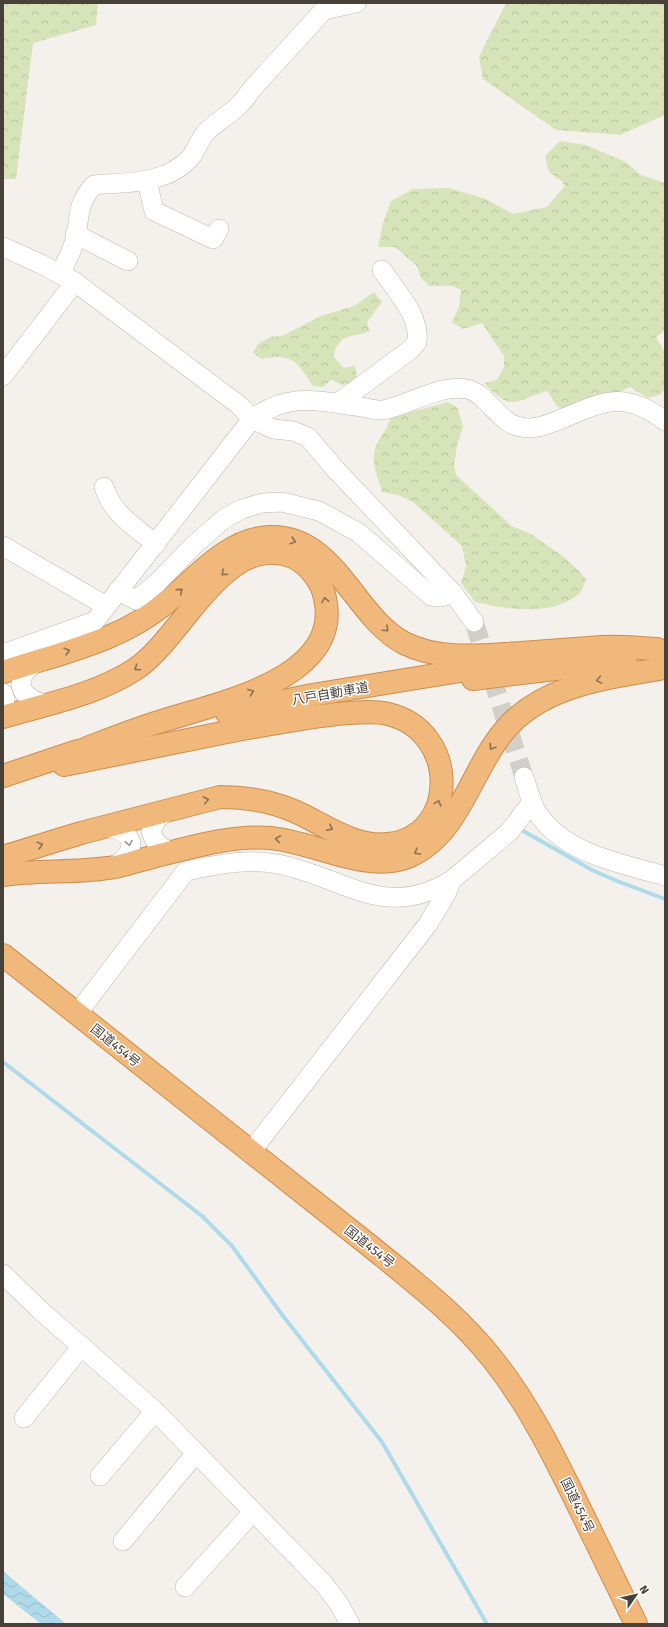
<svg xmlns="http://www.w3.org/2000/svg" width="668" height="1627" viewBox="0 0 668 1627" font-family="'Fira Sans','Noto Sans JP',sans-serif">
	<defs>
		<pattern id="forest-crowns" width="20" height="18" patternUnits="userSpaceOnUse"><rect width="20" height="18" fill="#d7e4b9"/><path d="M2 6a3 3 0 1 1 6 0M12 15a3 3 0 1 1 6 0" fill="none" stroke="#bac5a0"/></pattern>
		<pattern id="water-waves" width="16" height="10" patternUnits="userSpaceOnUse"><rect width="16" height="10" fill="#afdaea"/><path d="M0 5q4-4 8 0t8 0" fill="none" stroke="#98bcc9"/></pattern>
	</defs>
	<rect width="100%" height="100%" fill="#f4f1ec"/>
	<g fill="url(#forest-crowns)">
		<path d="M 3,3 L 98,3 L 96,25 L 33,43 L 16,179 L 3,179 Z"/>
		<path d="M 506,3 L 665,3 L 665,115 L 620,135 L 556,130 L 483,79 L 479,57 Z"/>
		<path d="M 560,141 L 586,145 L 626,162 L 641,175 L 665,183 L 665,330 L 656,337 L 665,353 L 665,389 L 661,394 L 648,398 L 630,387 L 614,395 L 566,410 L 557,406 L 547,391 C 513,401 513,413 484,383 L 497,380 L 504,367 L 504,356 L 482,323 L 463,329 L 452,322 L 459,307 L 461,290 L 453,286 L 429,286 L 421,278 L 417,266 L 395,247 L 378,247 L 383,223 L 391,201 L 413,189 L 449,188 L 486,199 L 513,214 L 547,207 L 564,187 L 563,182 L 549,172 L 545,156 Z"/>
		<path d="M 374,292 L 382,302 L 367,322 L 370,331 C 349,339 341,332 333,356 L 344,368 L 355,366 L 358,382 L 342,385 L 332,380 L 322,387 L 313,386 C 296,361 293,353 261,359 L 253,352 L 258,344 L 270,337 L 282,336 L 321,316 L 354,306 Z"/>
		<path d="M 448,402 L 457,407 L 463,426 L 457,446 L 454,466 L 456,475 L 512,526 L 531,534 L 564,557 L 581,573 L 586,580 C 584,585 582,591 579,594 C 550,617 508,609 475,602 L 461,583 L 466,566 L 462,546 L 413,502 L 398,495 L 382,492 C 377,475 368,457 379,440 C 384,432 388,428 390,418 Z"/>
	</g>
	<path fill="url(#water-waves)" d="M 3,1571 L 66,1624 L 41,1624 L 3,1594 Z"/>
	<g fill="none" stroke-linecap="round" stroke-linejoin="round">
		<g stroke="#afdaea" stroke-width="4">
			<path d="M 518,828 L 592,870 L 617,881 L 665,899"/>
			<path d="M 3,1062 L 202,1216 L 232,1246 L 283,1316 L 382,1442 L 487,1624"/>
		</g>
		<path stroke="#d2cec8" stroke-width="19" stroke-dasharray="19 10" stroke-linecap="butt" d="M 474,622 L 524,777"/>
		<defs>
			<g id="minor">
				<path d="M 147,181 L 154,211 L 213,239 L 219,229"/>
				<path d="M 75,234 L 128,261"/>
				<path d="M 3,247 L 41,264 L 75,282 L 239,405 L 252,419 L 273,429 L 293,431 L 308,437 L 336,470 L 453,593 L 474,622"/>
				<path d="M 60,274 C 65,264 71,253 74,243 C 81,219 75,205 94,185 C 128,182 166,185 191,157 C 197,149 200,138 207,131 C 224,116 239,110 251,90 L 324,10 L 356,3"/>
				<path d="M 3,376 L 75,282"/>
				<path d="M 338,403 L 410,350 L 417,342 C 421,316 395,290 382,270"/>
				<path d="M 104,487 C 112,514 135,527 156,544"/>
				<path d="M 3,546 L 106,606"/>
				<path d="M 118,591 L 136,600 L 155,585 L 195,544 L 225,518 L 242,509 L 262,503 L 282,502 L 319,511 L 359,533 L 431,596 L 441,597 L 453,593"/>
				<path d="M 3,654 L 95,621 L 252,419 C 288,393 315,400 356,406 C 364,407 375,411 383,410 C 410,405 439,384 467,389 C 487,393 499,424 521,427 C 535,430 546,425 559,420 C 603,402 623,389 665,421"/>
				<path d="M 39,660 C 33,665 27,669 23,675 C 15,692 33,702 47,704"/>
				<path d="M 3,693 L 5,700 L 3,707"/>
				<path d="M 524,777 C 528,789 531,803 538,814 C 567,855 620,863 665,876"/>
				<path d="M 171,809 L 157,819 L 151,831 C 155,845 162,849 175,852"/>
				<path d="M 102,827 C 137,829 141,853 110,868"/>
				<path d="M 77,1014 L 186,871 C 216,865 246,858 277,864 C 343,876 383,922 452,880"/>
				<path d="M 250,1153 L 428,924 L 446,894 L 452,880 L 510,831 L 532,802"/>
				<path d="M 3,1274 L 40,1310 L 155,1411 L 324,1584 L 339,1604 L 350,1624"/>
				<path d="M 24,1418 L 82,1346"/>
				<path d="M 100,1476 L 155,1411"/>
				<path d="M 123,1541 L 196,1453"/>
				<path d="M 185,1587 L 253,1512"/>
			</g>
			<g id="highway">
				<path d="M 3,672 C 60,653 122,641 168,601 C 197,577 228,539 269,537 C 335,534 354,617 404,643 C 439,661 483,655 521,653 C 548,651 575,649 602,647 C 620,646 639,648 657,649"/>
				<path d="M 473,679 L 564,668 L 626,663"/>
				<path d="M 227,713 L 312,695 L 491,666"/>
				<path d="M 3,717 C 47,704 95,695 134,670 C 182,640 225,529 293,557 C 308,564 322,581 325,598 C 343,679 218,703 162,721 C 135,729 108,740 82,750"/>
				<path d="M 3,776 L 78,751"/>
				<path d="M 3,857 L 81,833 L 220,797 C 246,797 271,801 294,811 C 324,824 354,848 388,844 C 459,837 460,731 388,714 C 372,710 354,713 337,714 C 300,718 264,725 227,732 C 173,743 119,754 64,765"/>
				<path d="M 3,875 C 38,870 73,873 108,868 C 120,867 133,862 145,859 C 185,849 228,835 270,838 C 313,841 368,875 410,856 C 460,833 471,770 504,731 C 543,684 609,678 665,668"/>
				<path d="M 3,955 L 370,1246 C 413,1281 459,1316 494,1361 C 529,1405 554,1456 579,1507 C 598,1546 617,1585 636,1624"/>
			</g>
		</defs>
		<use href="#minor" stroke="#bfb7af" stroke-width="20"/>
		<use href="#highway" stroke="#cf8c4b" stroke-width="24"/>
		<use href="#minor" stroke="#fff" stroke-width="19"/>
		<use href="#highway" stroke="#f0b97b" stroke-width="22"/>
	</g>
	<defs><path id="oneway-chevron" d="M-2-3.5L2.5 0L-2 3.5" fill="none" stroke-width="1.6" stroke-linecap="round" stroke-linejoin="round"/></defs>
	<g stroke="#8b7154">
		<use href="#oneway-chevron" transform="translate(293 541) rotate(17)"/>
		<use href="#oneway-chevron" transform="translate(224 573) rotate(138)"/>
		<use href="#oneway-chevron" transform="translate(180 591) rotate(-41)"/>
		<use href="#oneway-chevron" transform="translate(325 600) rotate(-101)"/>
		<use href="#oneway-chevron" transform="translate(386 629) rotate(42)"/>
		<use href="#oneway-chevron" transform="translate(67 651) rotate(-18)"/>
		<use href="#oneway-chevron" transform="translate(137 668) rotate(146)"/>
		<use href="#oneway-chevron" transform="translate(599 680) rotate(170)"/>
		<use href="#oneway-chevron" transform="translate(251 692) rotate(-22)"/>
		<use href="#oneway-chevron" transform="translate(492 747) rotate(124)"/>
		<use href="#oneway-chevron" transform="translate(206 800) rotate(-11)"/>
		<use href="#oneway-chevron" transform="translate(438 803) rotate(-70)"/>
		<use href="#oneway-chevron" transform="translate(330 828) rotate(26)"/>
		<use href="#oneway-chevron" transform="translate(278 839) rotate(-172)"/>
		<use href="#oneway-chevron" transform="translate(40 845) rotate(-16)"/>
		<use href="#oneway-chevron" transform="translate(417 852) rotate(150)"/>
	</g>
	<use stroke="#9a9693" href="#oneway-chevron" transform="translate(129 843) rotate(81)"/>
	<g text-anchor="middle" stroke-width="3" stroke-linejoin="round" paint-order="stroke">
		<g font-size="13" fill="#48413a" stroke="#fff">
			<text transform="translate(330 693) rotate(-10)" y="5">八戸自動車道</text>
			<text transform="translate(116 1045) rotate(39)" y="5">国道454号</text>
			<text transform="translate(370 1246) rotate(38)" y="5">国道454号</text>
			<text transform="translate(578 1505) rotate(64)" y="5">国道454号</text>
		</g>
	</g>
	<rect width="668" height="1627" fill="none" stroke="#48413a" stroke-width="8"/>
	<g transform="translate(636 1595) rotate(56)" stroke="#ffffff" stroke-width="3" paint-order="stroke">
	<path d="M0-3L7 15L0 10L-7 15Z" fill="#48413a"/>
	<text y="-6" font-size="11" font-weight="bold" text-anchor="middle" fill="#48413a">N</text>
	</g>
</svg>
